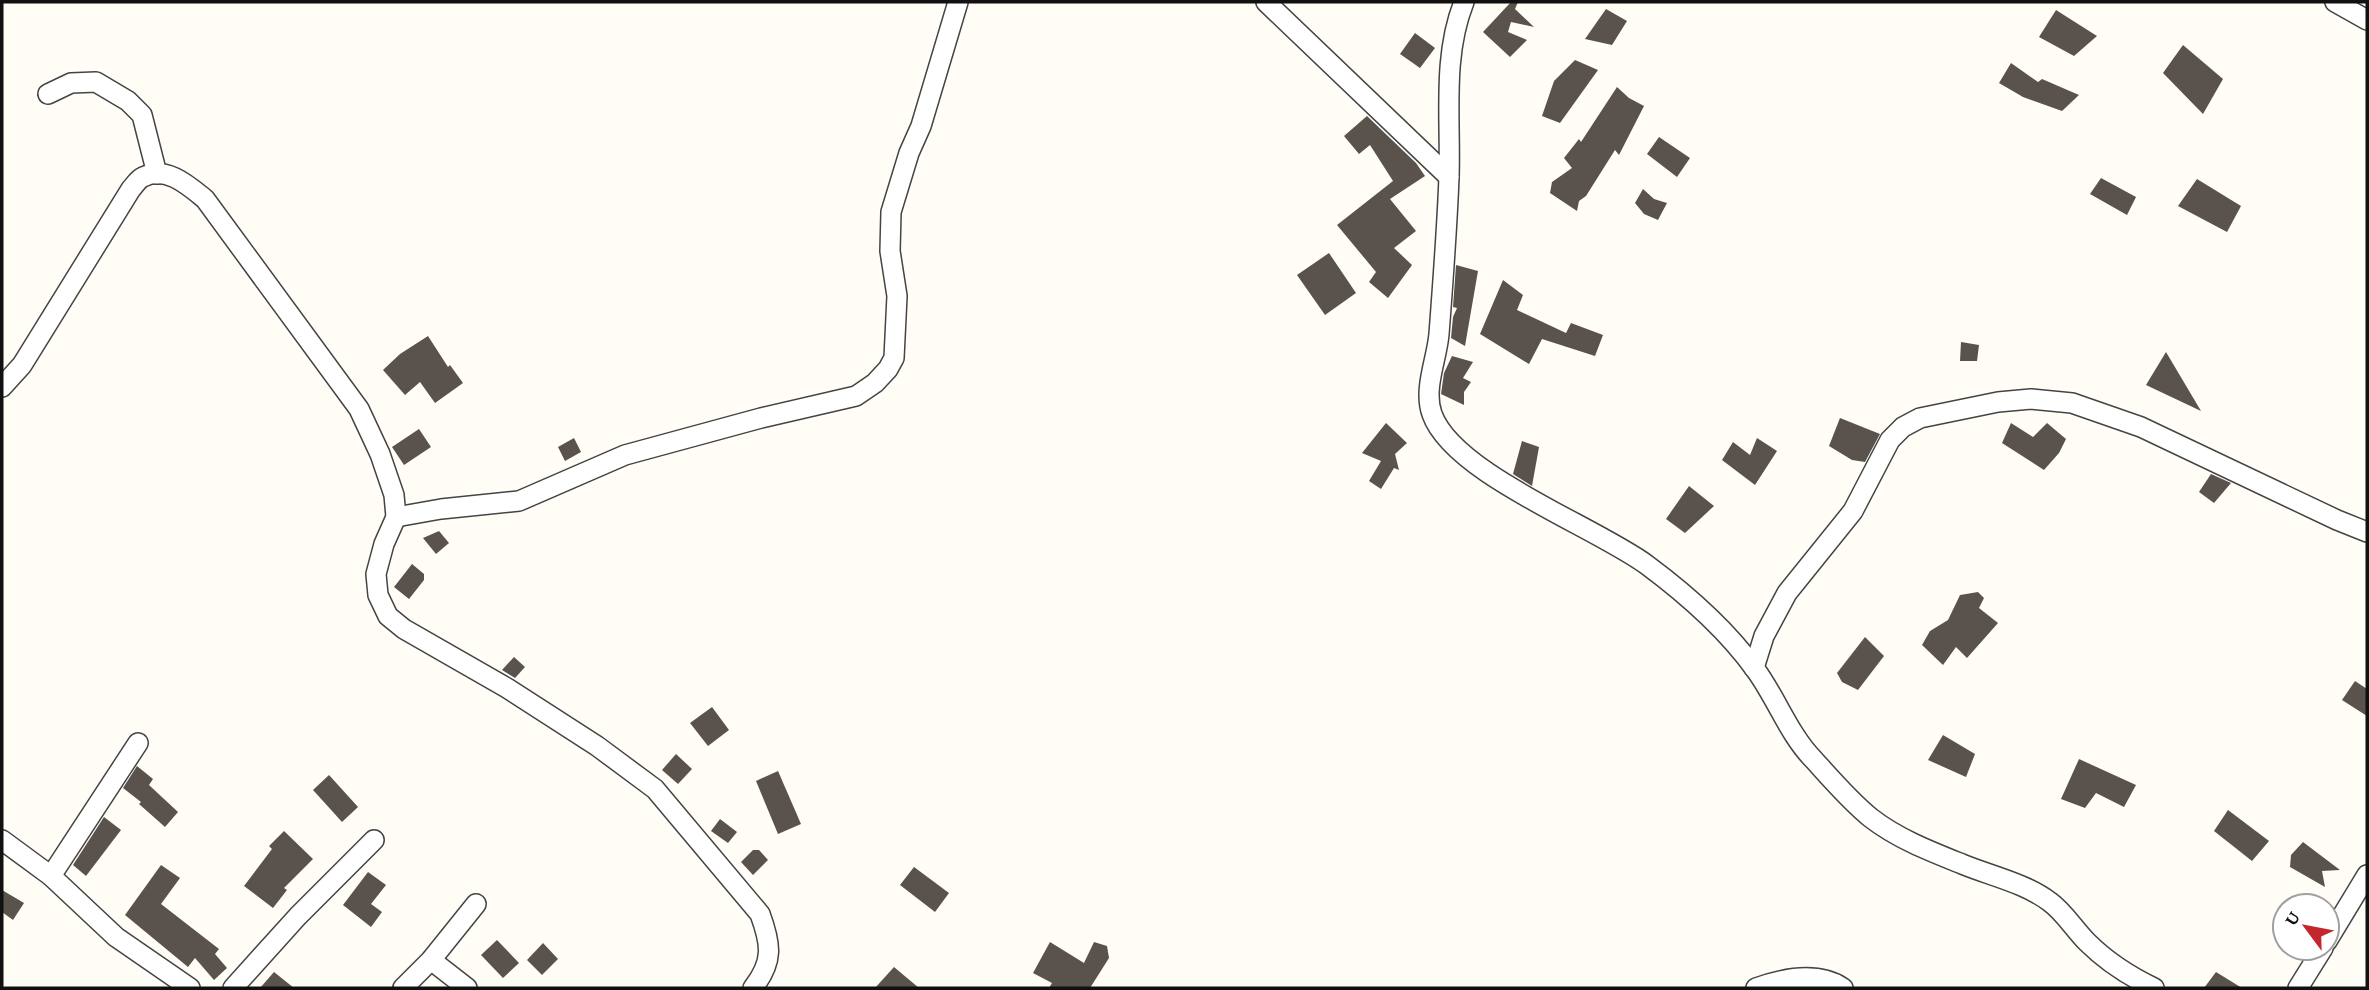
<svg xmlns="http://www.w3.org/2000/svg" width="2369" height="990" viewBox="0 0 2369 990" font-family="'Crimson Pro',serif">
	<rect width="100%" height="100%" fill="#fffdf5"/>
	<g fill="#5a524d">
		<path d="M 1511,2 L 1518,2 L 1515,9 L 1534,27 L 1511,22 L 1508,32 L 1527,40 L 1510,57 L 1483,32 Z"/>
		<path d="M 1606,9 L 1627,21 L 1612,45 L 1585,39 Z"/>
		<path d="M 2056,10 L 2097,36 L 2074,56 L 2039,37 Z"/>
		<path d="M 1415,33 L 1435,48 L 1420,68 L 1400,54 Z"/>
		<path d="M 2183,45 L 2223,79 L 2203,114 L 2163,73 Z"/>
		<path d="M 1575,60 L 1598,70 L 1560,123 L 1542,116 L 1554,81 Z"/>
		<path d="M 2011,63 L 2038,82 L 2042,79 L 2079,95 L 2062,111 L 2023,97 L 1999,83 Z"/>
		<path d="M 1617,87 L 1629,98 L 1644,106 L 1619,155 L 1615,150 L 1586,196 L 1579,201 L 1577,211 L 1550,193 L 1552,182 L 1572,168 L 1564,158 L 1579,139 L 1581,142 Z"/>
		<path d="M 1367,116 L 1416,163 L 1425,176 L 1390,199 L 1416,231 L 1394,248 L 1412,265 L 1388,298 L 1369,282 L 1376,272 L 1337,225 L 1393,181 L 1370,145 L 1359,154 L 1344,136 Z"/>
		<path d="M 1659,137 L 1690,158 L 1677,177 L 1647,154 Z"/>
		<path d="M 2101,178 L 2136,197 L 2127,215 L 2090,194 Z"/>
		<path d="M 2197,179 L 2241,206 L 2227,232 L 2178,206 Z"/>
		<path d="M 1643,189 L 1654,199 L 1667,203 L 1658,220 L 1644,214 L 1635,203 Z"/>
		<path d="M 1329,253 L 1356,293 L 1325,315 L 1297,275 Z"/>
		<path d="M 1456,265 L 1478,271 L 1465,346 L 1451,338 L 1453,317 L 1457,308 L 1453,307 Z"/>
		<path d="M 1503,280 L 1523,295 L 1517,310 L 1566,333 L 1571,323 L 1603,335 L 1595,356 L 1542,339 L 1529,364 L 1480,334 Z"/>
		<path d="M 428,336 L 448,367 L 450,365 L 463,383 L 435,403 L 420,382 L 405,395 L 383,370 L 400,354 Z"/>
		<path d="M 1961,342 L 1979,345 L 1977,361 L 1960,361 Z"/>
		<path d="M 2166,352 L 2201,411 L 2146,385 Z"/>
		<path d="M 1452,356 L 1473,362 L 1463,378 L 1471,382 L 1464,392 L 1464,405 L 1441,394 L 1444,373 Z"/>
		<path d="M 1840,418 L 1880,434 L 1865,462 L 1852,460 L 1829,446 Z"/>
		<path d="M 1386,423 L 1407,443 L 1395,454 L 1399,470 L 1394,468 L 1381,489 L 1369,481 L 1381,461 L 1362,453 Z"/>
		<path d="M 2011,423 L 2033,437 L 2047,423 L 2066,439 L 2059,453 L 2044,470 L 2002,443 Z"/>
		<path d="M 419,429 L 431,447 L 404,465 L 392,447 Z"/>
		<path d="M 574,438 L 581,452 L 565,461 L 558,447 Z"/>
		<path d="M 1757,438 L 1777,451 L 1755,485 L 1722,460 L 1733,442 L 1750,455 Z"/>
		<path d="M 1522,441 L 1539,447 L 1532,486 L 1513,474 Z"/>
		<path d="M 2211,474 L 2231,483 L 2214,503 L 2199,492 Z"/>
		<path d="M 1689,486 L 1714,506 L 1685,533 L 1666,519 Z"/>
		<path d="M 439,531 L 449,543 L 436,554 L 423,538 Z"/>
		<path d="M 412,564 L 424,574 L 424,580 L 409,599 L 394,587 Z"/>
		<path d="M 1978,592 L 1984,598 L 1979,608 L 1998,623 L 1967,658 L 1956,647 L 1943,665 L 1922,645 L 1930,631 L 1948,620 L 1960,595 Z"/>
		<path d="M 1865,637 L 1884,656 L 1858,690 L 1842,682 L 1837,673 Z"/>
		<path d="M 514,657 L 525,667 L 515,678 L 502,670 Z"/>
		<path d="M 2355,681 L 2367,689 L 2367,716 L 2342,700 Z"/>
		<path d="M 712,707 L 729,730 L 708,746 L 690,723 Z"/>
		<path d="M 1943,735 L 1975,754 L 1966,777 L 1928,760 Z"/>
		<path d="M 676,754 L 692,769 L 678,784 L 662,770 Z"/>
		<path d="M 2079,759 L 2136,785 L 2124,807 L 2096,793 L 2085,808 L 2061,799 Z"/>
		<path d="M 137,766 L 153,779 L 149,785 L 178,812 L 165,827 L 139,804 L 141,802 L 123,788 Z"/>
		<path d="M 778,771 L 801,824 L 778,834 L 756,781 Z"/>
		<path d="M 329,775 L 358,807 L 342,822 L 313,790 Z"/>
		<path d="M 2228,810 L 2269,841 L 2252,861 L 2214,831 Z"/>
		<path d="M 104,817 L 121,830 L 86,876 L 73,865 Z"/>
		<path d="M 720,819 L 737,832 L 728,843 L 711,831 Z"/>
		<path d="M 284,831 L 313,859 L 284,888 L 287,890 L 273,908 L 244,886 L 272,849 L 269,846 Z"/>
		<path d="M 2303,842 L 2340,870 L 2322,871 L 2325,887 L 2290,867 L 2291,855 Z"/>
		<path d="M 753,850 L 759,850 L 768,860 L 753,875 L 741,862 Z"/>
		<path d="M 161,865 L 180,878 L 161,904 L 219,949 L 215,954 L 227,968 L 214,980 L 195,958 L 188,967 L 125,915 Z"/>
		<path d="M 914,867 L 949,893 L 935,912 L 900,885 Z"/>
		<path d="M 368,872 L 386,885 L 371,904 L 382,912 L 371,927 L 343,905 Z"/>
		<path d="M 2,890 L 24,903 L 13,920 L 2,912 Z"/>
		<path d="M 497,940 L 519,963 L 503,978 L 481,955 Z"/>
		<path d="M 1050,942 L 1084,963 L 1094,942 L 1107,946 L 1109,958 L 1090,988 L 1049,988 L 1052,983 L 1033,973 Z"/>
		<path d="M 543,943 L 558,959 L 542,975 L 527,960 Z"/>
		<path d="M 894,967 L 919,988 L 875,988 Z"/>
		<path d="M 274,972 L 294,988 L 260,988 Z"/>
		<path d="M 2216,972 L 2242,988 L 2204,988 Z"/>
	</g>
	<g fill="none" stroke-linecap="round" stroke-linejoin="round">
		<defs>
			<g id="street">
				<path d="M 1266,2 L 1449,177"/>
				<path d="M 1464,2 C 1442,57 1451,119 1449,177 C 1447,229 1443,282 1439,334 C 1437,359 1423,389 1432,414 C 1453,474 1596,527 1647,565 C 1686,594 1726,629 1755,669 C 1776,697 1789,735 1814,760 C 1832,780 1851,802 1871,818 C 1898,839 1932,852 1962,864 C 1991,876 2025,883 2050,902 C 2064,912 2074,929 2087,942 C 2106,961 2129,976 2154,988"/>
				<path d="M 2335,2 L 2367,20"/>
				<path d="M 48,94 L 71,83 L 96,82 L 128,101 L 142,115 L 157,174"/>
				<path d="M 2,387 L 22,365 L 131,189 C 134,186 138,179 143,177 C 166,165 189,186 205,199 L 359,409 L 380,454 L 394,495 L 396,517 L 384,544 L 376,574 L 378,595 L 388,616 L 404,629 L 507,688 L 597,746 L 655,789 L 760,914 C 771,944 774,961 753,988"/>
				<path d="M 396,517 L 441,509 L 519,501 L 625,455 L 761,418 L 856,396 L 875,383 L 888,369 L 894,358 L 897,296 L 890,251 L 891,212 L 909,153 L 921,126 L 958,2"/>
				<path d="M 1754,668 L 1764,636 L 1787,593 L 1853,511 L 1890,440 L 1903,427 L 1920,418 L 1998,402 L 2031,399 L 2072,403 L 2141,427 L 2337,520 L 2367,532"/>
				<path d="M 2,840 L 51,876 L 138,743"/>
				<path d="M 51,876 L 116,937 L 190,988"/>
				<path d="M 2327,941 L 2367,875"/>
				<path d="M 431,960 L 467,988"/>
				<path d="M 233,988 L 298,916 L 374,840"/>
				<path d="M 403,988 L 431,960 L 476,904"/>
				<path d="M 1756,988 C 1784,978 1818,971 1843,988"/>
				<path d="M 2298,988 L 2323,948"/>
			</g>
		</defs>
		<use href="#street" stroke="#444" stroke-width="22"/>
		<use href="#street" stroke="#fff" stroke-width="19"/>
	</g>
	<rect width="2369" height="990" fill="none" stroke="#111111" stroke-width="7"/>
	<g transform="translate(2306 927) rotate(302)"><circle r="33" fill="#ffffff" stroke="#a0a0a0" stroke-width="2"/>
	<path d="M0-5L12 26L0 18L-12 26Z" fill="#c4262e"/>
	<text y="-10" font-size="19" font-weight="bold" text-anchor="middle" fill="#111111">U</text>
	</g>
</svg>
